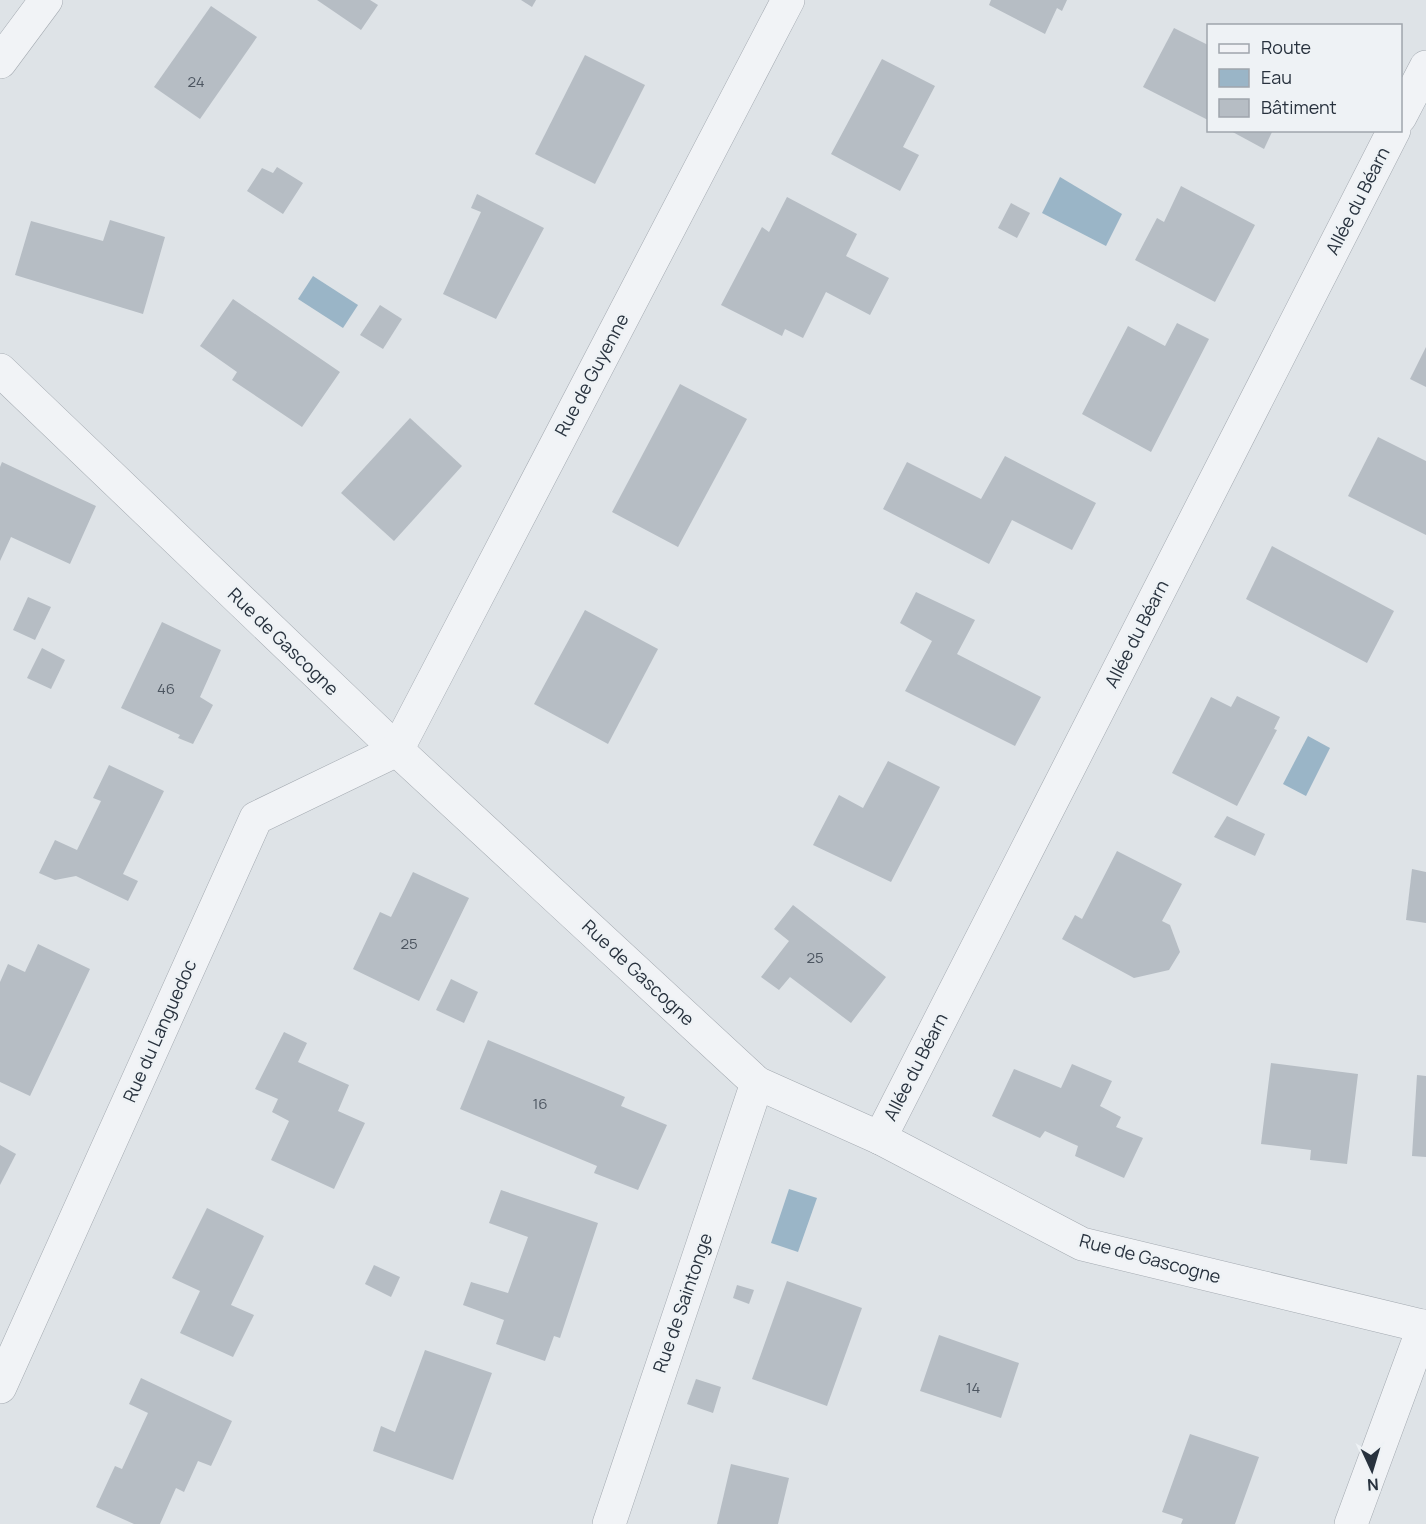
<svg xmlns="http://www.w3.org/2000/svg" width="1426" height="1524" viewBox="0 0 1426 1524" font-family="Manrope,sans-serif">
	<rect width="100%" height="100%" fill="#dee3e7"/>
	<g fill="#9ab5c7">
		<path d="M 1060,177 L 1122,214 L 1106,246 L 1042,213 Z"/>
		<path d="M 313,276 L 358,305 L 343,328 L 298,299 Z"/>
		<path d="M 1308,736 L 1330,748 L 1306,796 L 1283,784 Z"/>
		<path d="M 789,1189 L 817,1198 L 798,1252 L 771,1243 Z"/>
	</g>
	<g fill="#b6bdc4">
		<path d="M 317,0 L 370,0 L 378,5 L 361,30 Z"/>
		<path d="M 521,0 L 536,0 L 532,7 Z"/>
		<path d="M 991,0 L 1067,0 L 1062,11 L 1057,8 L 1045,34 L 989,5 Z"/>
		<path d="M 211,6 L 257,37 L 200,119 L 154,87 Z"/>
		<path d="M 1174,28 L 1208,45 L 1208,120 L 1143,87 Z"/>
		<path d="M 585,55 L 645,85 L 595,184 L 535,154 Z"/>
		<path d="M 882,59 L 935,86 L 903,147 L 919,155 L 900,191 L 831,154 Z"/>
		<path d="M 1229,130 L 1273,130 L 1264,149 Z"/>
		<path d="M 277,167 L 303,183 L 283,214 L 247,191 L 262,168 L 273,173 Z"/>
		<path d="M 1181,186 L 1255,225 L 1215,302 L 1135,260 L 1157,218 L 1164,222 Z"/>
		<path d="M 477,194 L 544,228 L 496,319 L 443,294 L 481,212 L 471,208 Z"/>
		<path d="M 787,197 L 857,234 L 846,256 L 889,278 L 870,315 L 826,292 L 803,338 L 785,329 L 782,336 L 721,305 L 762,227 L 769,232 Z"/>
		<path d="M 1011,203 L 1030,213 L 1017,238 L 998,228 Z"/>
		<path d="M 110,220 L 165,237 L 143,314 L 15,275 L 31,221 L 103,241 Z"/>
		<path d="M 233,299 L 340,372 L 302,427 L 232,380 L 237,372 L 200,346 Z"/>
		<path d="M 380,305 L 402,319 L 383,349 L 360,335 Z"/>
		<path d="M 1177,323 L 1209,339 L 1151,452 L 1082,414 L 1128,326 L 1165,346 Z"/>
		<path d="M 1426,347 L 1426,387 L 1410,379 Z"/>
		<path d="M 680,384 L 747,419 L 678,547 L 612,512 Z"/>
		<path d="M 410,418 L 462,466 L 394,541 L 341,493 Z"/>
		<path d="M 1378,437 L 1426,461 L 1426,535 L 1348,496 Z"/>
		<path d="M 1005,456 L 1096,503 L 1072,550 L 1012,520 L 989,564 L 883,509 L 907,462 L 981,499 Z"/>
		<path d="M 2,462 L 96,506 L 70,564 L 11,537 L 0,561 L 0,467 Z"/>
		<path d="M 1272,546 L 1394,611 L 1367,663 L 1246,599 Z"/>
		<path d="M 916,592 L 975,620 L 957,654 L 1041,697 L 1015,746 L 905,691 L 932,641 L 900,623 Z"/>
		<path d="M 28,597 L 51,607 L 35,640 L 13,630 Z"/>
		<path d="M 585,610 L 658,649 L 608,744 L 534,704 Z"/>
		<path d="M 162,622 L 221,650 L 200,697 L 213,705 L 193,744 L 178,738 L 180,735 L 121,708 Z"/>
		<path d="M 42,648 L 65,660 L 51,689 L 27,678 Z"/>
		<path d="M 1237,696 L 1280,717 L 1274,729 L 1277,730 L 1237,806 L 1172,773 L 1211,697 L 1231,707 Z"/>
		<path d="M 888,761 L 940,787 L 891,882 L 813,845 L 839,795 L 863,808 Z"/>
		<path d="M 109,765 L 164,791 L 123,874 L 138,881 L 128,901 L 76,876 L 55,880 L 39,873 L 55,840 L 77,850 L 101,801 L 93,798 Z"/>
		<path d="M 1227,816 L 1265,834 L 1255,856 L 1214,837 Z"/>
		<path d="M 1117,851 L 1182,884 L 1162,921 L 1170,925 L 1180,952 L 1169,970 L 1134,978 L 1062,939 L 1075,915 L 1082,919 Z"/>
		<path d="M 1412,869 L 1426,872 L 1426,923 L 1406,920 Z"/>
		<path d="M 413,872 L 469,898 L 419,1001 L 353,969 L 380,912 L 391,917 Z"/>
		<path d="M 793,905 L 886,977 L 851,1023 L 790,977 L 779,990 L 761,977 L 789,941 L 774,929 Z"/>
		<path d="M 38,944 L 90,969 L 30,1096 L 0,1082 L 0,982 L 8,964 L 25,972 Z"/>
		<path d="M 451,979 L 478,992 L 464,1023 L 436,1010 Z"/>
		<path d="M 284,1032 L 307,1043 L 298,1062 L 349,1085 L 338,1111 L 365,1123 L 334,1189 L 271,1160 L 289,1121 L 272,1112 L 278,1099 L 255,1089 Z"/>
		<path d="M 488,1040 L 625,1097 L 621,1106 L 667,1125 L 638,1190 L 594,1173 L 597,1166 L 460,1109 Z"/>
		<path d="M 1271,1063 L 1358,1074 L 1347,1164 L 1310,1160 L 1311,1150 L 1261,1144 Z"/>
		<path d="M 1072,1064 L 1112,1081 L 1100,1106 L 1121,1117 L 1116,1127 L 1143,1138 L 1124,1178 L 1075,1156 L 1078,1146 L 1045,1131 L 1040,1138 L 992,1116 L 1014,1069 L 1061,1088 Z"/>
		<path d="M 1417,1075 L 1426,1076 L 1426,1157 L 1412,1156 Z"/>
		<path d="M 0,1145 L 16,1154 L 0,1185 Z"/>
		<path d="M 501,1190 L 598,1223 L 560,1338 L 554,1336 L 545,1361 L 496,1344 L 504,1320 L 463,1305 L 471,1282 L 508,1293 L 528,1237 L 489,1223 Z"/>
		<path d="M 207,1208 L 264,1236 L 231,1305 L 254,1315 L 233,1357 L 180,1333 L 200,1291 L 172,1278 Z"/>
		<path d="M 374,1265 L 400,1277 L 391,1297 L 365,1284 Z"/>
		<path d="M 787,1281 L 862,1308 L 827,1406 L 752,1379 Z"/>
		<path d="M 737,1285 L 754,1290 L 749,1304 L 733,1298 Z"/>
		<path d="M 939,1335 L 1019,1363 L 1001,1418 L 920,1391 Z"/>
		<path d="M 425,1350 L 492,1373 L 453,1480 L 373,1451 L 381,1426 L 395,1432 Z"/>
		<path d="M 141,1378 L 232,1421 L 211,1466 L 198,1461 L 184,1492 L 176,1488 L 160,1524 L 134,1524 L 96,1507 L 115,1466 L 122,1469 L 148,1413 L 129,1404 Z"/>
		<path d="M 696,1379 L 721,1387 L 713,1413 L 687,1404 Z"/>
		<path d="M 1190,1434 L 1259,1457 L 1235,1524 L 1181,1524 L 1183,1519 L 1162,1512 Z"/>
		<path d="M 731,1464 L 789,1478 L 778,1524 L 717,1524 Z"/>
	</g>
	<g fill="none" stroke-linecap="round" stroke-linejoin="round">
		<defs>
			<g id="street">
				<path d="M 0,62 L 46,0"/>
				<path d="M 1400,117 L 1426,67"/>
				<path d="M 0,370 L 397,750 L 757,1083 L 880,1138 L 1082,1244 L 1426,1327"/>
				<path d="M 880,1138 L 1394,130"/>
				<path d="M 0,1387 L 256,818 L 397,750 L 788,0"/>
				<path d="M 609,1524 L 757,1083"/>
				<path d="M 1351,1524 L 1424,1326"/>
			</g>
		</defs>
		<use href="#street" stroke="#a4aab1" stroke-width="34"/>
		<use href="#street" stroke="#f1f3f6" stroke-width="33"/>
	</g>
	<g text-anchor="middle" stroke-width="5" stroke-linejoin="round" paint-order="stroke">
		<g font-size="15" fill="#4c5560">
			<text x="196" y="87">24</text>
			<text x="166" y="694">46</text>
			<text x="409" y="949">25</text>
			<text x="815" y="963">25</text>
			<text x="540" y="1109">16</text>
			<text x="973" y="1393">14</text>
		</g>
		<g font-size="18" fill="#28323e" stroke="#eef2f5">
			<text transform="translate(1358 201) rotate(-63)" y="6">Allée du Béarn</text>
			<text transform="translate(592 375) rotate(-62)" y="6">Rue de Guyenne</text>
			<text transform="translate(1137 634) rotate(-63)" y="6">Allée du Béarn</text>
			<text transform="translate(283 642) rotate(44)" y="6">Rue de Gascogne</text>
			<text transform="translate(638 973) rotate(43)" y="6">Rue de Gascogne</text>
			<text transform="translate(160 1031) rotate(-66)" y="6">Rue du Languedoc</text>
			<text transform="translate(916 1067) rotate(-63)" y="6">Allée du Béarn</text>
			<text transform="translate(1150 1259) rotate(15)" y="6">Rue de Gascogne</text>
			<text transform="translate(683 1303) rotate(-71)" y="6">Rue de Saintonge</text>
		</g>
	</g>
	<rect x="1207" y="24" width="195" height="108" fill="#eef2f5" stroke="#9fa5ac" stroke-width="1.5"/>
	<rect x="1219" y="44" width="30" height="9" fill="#f1f3f6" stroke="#9fa5ac" stroke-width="1.5"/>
	<text x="1261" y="54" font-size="18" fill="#28323e">Route</text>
	<rect x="1219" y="69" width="30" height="18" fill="#9ab5c7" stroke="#9fa5ac" stroke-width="1.5"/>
	<text x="1261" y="84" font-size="18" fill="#28323e">Eau</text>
	<rect x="1219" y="99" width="30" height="18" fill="#b6bdc4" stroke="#9fa5ac" stroke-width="1.5"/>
	<text x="1261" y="114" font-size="18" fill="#28323e">Bâtiment</text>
	<g transform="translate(1372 1470) rotate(176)" stroke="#eef2f5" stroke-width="4.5" paint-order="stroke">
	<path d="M0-4.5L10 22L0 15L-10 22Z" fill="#28323e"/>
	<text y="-9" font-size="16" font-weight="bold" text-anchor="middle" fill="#28323e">N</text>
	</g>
</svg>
